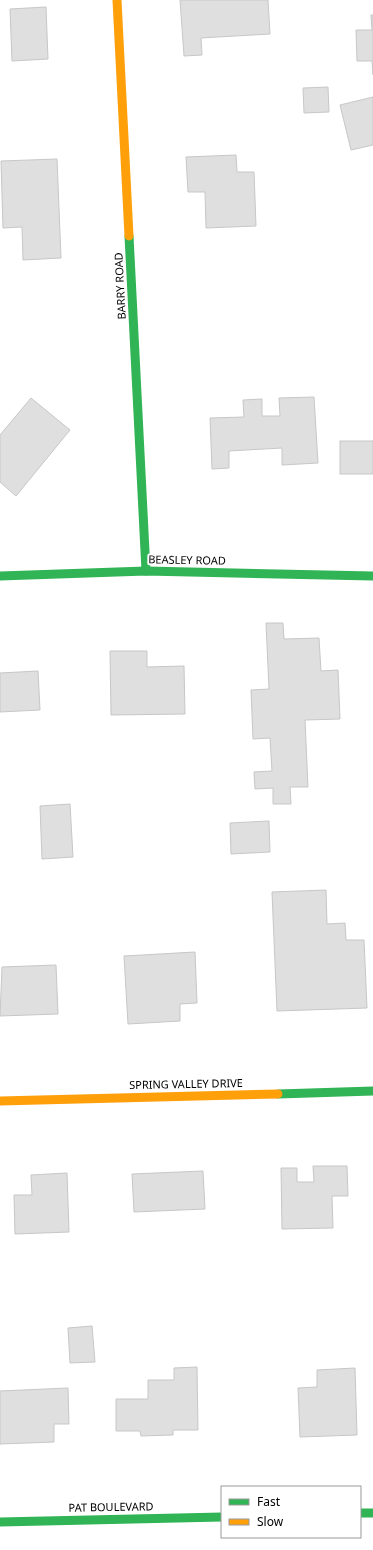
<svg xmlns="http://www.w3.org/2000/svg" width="373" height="1550" viewBox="0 0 373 1550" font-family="'Noto Sans',sans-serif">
	<rect width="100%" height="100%" fill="#fff"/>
	<g fill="#dfdfdf" stroke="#c7c7c7">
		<path d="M 180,0 L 268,0 L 270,34 L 201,38 L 202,55 L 184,56 Z"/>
		<path d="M 46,7 L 48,59 L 12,61 L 10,9 Z"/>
		<path d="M 371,15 L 373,15 L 373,75 L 372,61 L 357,61 L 356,30 L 372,30 Z"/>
		<path d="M 328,87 L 329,112 L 304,113 L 303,88 Z"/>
		<path d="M 373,97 L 373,145 L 351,150 L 340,105 Z"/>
		<path d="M 236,155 L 237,172 L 254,172 L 256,226 L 206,228 L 205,192 L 188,192 L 186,157 Z"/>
		<path d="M 57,159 L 61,258 L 23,260 L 22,227 L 3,228 L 1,161 Z"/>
		<path d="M 314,397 L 318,463 L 282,465 L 282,448 L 229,451 L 229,468 L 212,469 L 210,418 L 244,417 L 243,400 L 262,399 L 262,416 L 280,416 L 279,398 Z"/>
		<path d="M 31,398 L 70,430 L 16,496 L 0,482 L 0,435 Z"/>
		<rect x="340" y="441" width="33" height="33"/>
		<path d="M 266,623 L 283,623 L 284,639 L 319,638 L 321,671 L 338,670 L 340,719 L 305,720 L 308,787 L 290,787 L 291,804 L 273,804 L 273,788 L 255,789 L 254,772 L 272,771 L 270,738 L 253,739 L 251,690 L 269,689 Z"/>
		<path d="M 110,651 L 147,651 L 147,667 L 184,666 L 185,714 L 111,715 Z"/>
		<path d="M 38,671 L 40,710 L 0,712 L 0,673 Z"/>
		<path d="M 70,804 L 73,857 L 42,859 L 40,806 Z"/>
		<path d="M 269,821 L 270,852 L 231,854 L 230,823 Z"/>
		<path d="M 326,890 L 327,924 L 345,923 L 346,940 L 364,940 L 367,1008 L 277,1011 L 272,892 Z"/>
		<path d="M 195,952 L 197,1003 L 180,1004 L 180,1021 L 128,1024 L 124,956 Z"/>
		<path d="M 56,965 L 58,1014 L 0,1016 L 2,967 Z"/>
		<path d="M 313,1166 L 347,1166 L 348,1196 L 332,1196 L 333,1228 L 282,1229 L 281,1168 L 297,1168 L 297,1182 L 314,1182 Z"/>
		<path d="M 203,1171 L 205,1209 L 134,1212 L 132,1174 Z"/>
		<path d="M 67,1173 L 69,1232 L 15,1234 L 14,1195 L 32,1195 L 31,1175 Z"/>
		<path d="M 92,1326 L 95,1362 L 70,1363 L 68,1328 Z"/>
		<path d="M 197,1367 L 198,1430 L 173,1430 L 173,1435 L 141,1436 L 140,1431 L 116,1431 L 116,1399 L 148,1399 L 148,1380 L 174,1380 L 174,1368 Z"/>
		<path d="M 355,1368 L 357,1435 L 300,1437 L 298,1388 L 317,1387 L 317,1370 Z"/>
		<path d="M 68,1388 L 69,1424 L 54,1424 L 54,1442 L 0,1444 L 0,1391 Z"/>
	</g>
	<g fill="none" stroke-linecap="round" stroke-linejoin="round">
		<g stroke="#30b455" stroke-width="9">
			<path d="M 129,236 L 146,571"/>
			<path d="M 0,576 L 146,571 L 373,576"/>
			<path d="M 278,1094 L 373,1091"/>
			<path d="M 360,1513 L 373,1513"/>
			<path d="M 0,1522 L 222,1517"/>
		</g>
		<g stroke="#ff9f0a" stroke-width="9">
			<path d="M 117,0 L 129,236"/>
			<path d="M 0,1101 L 278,1094"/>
		</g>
	</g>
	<g text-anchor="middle" stroke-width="4" stroke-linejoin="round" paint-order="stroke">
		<g font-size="11" fill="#000" stroke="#fff">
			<text transform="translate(120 286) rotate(-93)" y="4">BARRY ROAD</text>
			<text transform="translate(187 560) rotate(1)" y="4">BEASLEY ROAD</text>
			<text transform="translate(186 1084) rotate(-1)" y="4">SPRING VALLEY DRIVE</text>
			<text transform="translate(111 1507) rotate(-1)" y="4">PAT BOULEVARD</text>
		</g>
	</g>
	<rect x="221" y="1486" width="140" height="52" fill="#ffffff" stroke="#999999"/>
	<rect x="229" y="1499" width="20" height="6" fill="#30b455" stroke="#999999"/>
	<text x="257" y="1506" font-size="12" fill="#000000">Fast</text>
	<rect x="229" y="1519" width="20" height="6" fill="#ff9f0a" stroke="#999999"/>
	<text x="257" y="1526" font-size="12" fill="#000000">Slow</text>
</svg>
